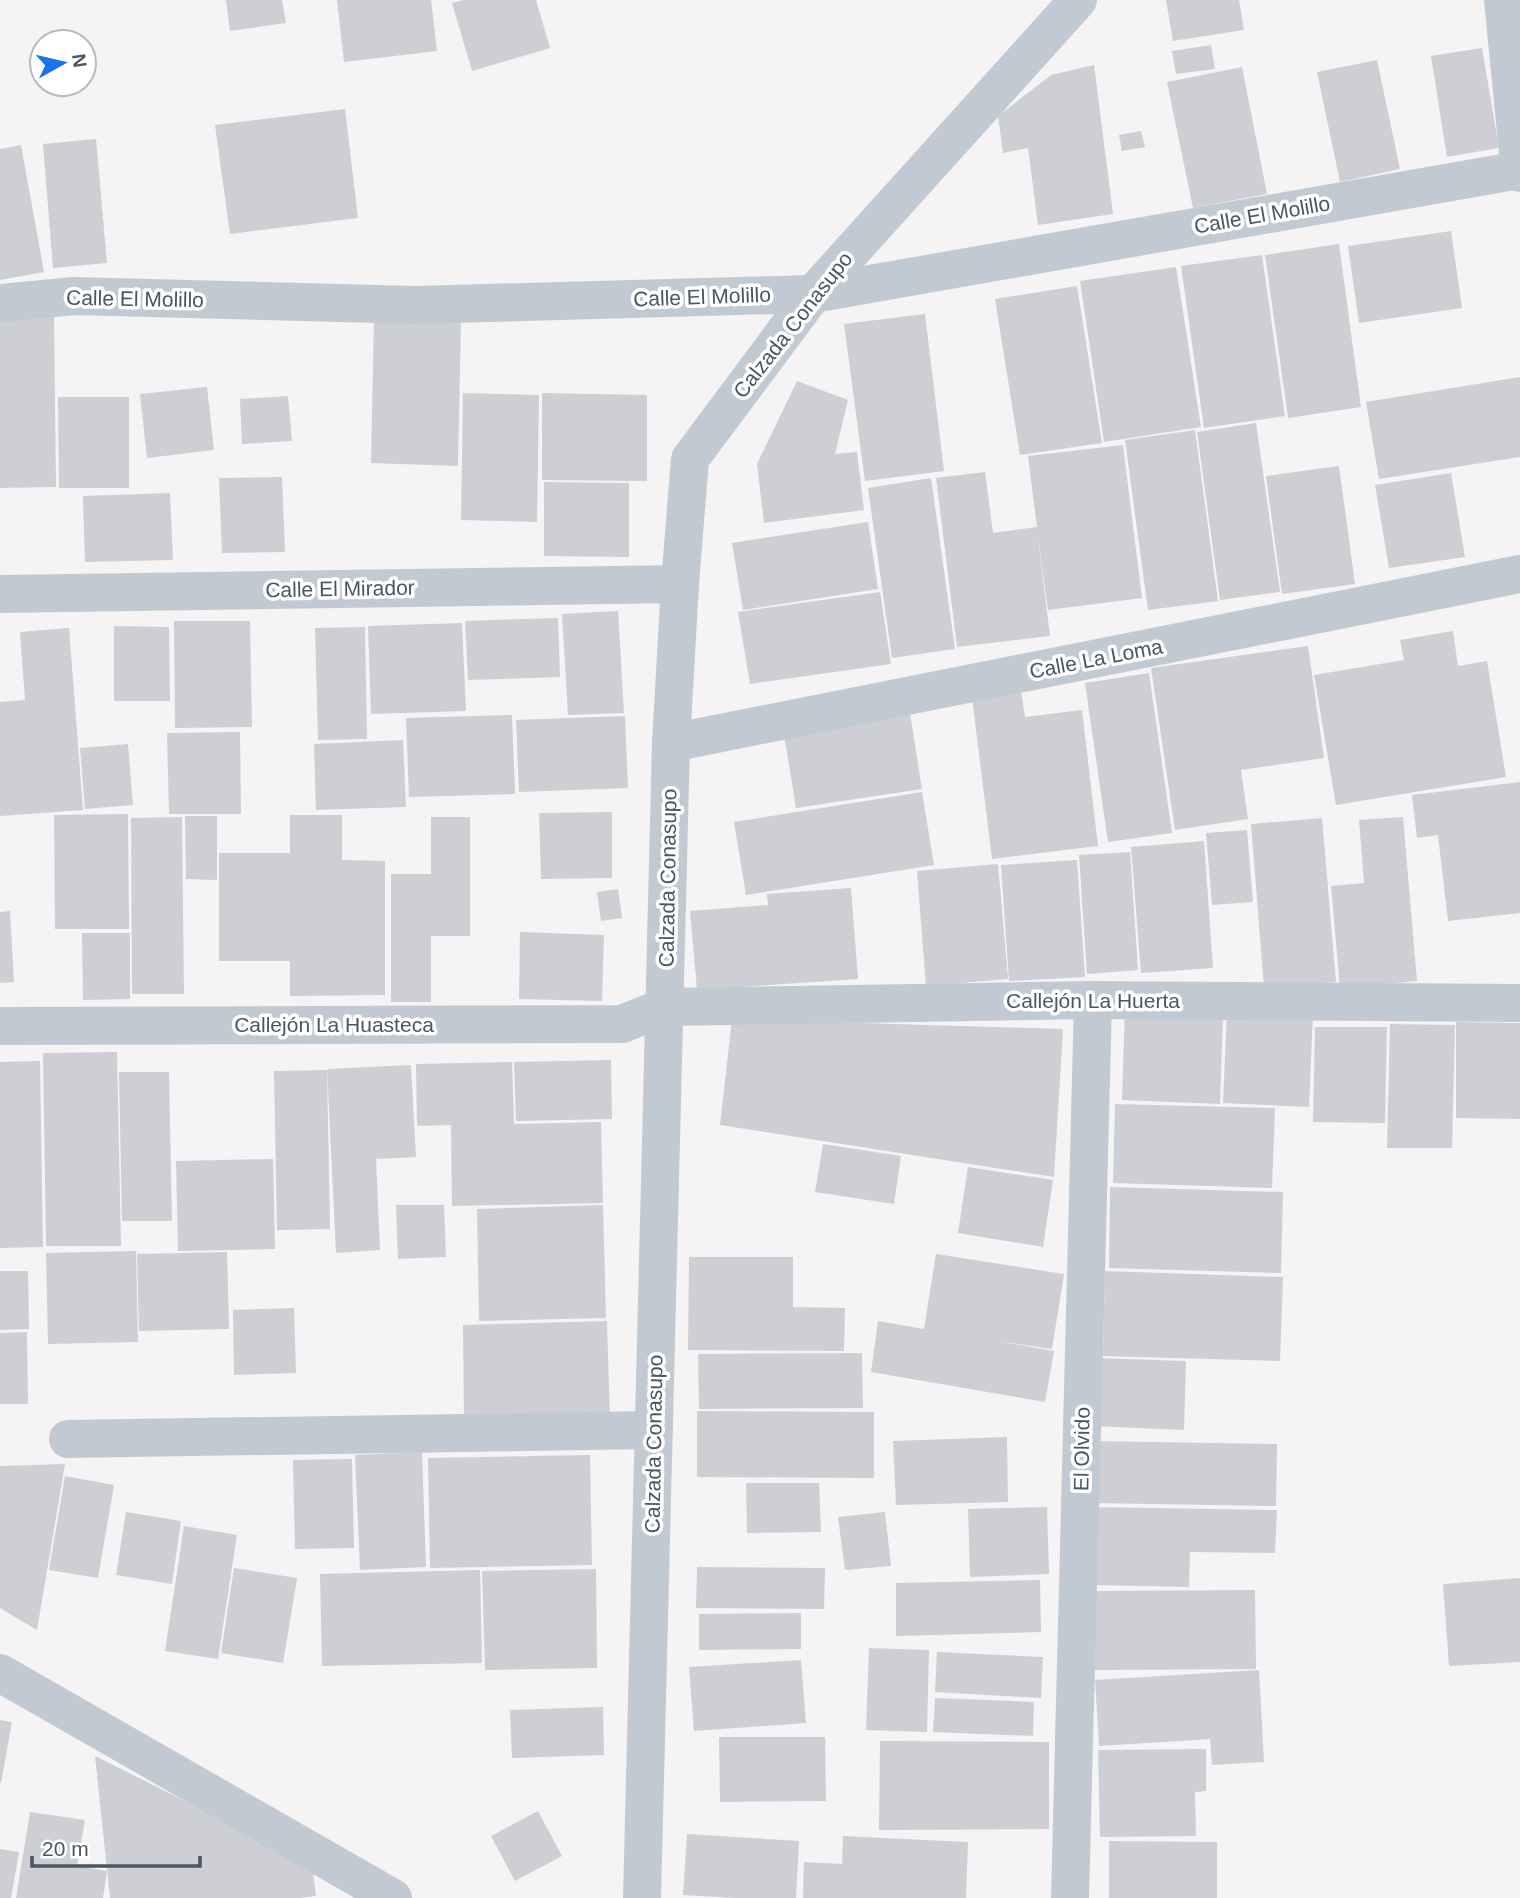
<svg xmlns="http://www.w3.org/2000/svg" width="1520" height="1898" viewBox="0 0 1520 1898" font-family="Arial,sans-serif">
	<rect width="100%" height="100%" fill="#f5f3f3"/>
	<g fill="#cdcfd5">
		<path d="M 226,0 L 282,0 L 286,23 L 230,31 Z"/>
		<path d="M 337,0 L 431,0 L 437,51 L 344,62 Z"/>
		<path d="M 463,0 L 536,0 L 550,48 L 472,71 L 452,3 Z"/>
		<path d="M 1166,0 L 1239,0 L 1244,30 L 1173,41 Z"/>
		<path d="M 1211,45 L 1215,69 L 1176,74 L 1172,51 Z"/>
		<path d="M 1482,48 L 1499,148 L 1447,157 L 1431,56 Z"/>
		<path d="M 1377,60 L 1400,169 L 1340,182 L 1317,72 Z"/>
		<path d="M 1094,65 L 1113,214 L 1038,225 L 1028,148 L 1003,153 L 998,116 L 1051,75 Z"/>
		<path d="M 1242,67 L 1267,194 L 1193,208 L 1167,82 Z"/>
		<path d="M 345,109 L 358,218 L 230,234 L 215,125 Z"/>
		<path d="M 1141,131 L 1145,147 L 1122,151 L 1119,135 Z"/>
		<path d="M 96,139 L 107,263 L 53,268 L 43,144 Z"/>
		<path d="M 21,145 L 44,272 L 0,280 L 0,149 Z"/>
		<path d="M 1451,231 L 1462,308 L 1359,323 L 1348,246 Z"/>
		<path d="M 1339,244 L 1361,407 L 1288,418 L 1265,255 Z"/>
		<path d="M 1262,255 L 1285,416 L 1204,428 L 1181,266 Z"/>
		<path d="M 1176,267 L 1201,427 L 1104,442 L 1080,281 Z"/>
		<path d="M 1077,286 L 1102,443 L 1020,455 L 995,299 Z"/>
		<path d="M 925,314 L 944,471 L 865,481 L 844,324 Z"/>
		<path d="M 0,316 L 54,316 L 56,487 L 0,488 Z"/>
		<path d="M 374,317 L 461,319 L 458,466 L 371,463 Z"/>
		<path d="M 1520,377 L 1520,457 L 1379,479 L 1366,402 Z"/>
		<path d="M 797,381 L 848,400 L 835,454 L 857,452 L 864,510 L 764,523 L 757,464 Z"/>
		<path d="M 207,387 L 214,450 L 147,458 L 140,394 Z"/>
		<path d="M 463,393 L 539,395 L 537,522 L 461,520 Z"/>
		<path d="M 542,393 L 647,395 L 647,481 L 542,480 Z"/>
		<path d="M 288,396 L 292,441 L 242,444 L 240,399 Z"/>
		<path d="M 58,397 L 129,397 L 129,488 L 59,488 Z"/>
		<path d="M 1256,423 L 1280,592 L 1220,600 L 1197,432 Z"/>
		<path d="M 1195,430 L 1218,601 L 1148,610 L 1125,440 Z"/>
		<path d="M 1123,445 L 1142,598 L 1048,610 L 1037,530 L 1050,636 L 957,647 L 936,478 L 985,472 L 993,533 L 1037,527 L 1028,456 Z"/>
		<path d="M 1339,466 L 1355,584 L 1282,594 L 1266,476 Z"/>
		<path d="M 1451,473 L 1465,557 L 1389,568 L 1375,485 Z"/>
		<path d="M 282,477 L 285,552 L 222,553 L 219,478 Z"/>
		<path d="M 931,478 L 955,649 L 892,658 L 868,488 Z"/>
		<path d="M 544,482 L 629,483 L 629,557 L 544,556 Z"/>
		<path d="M 170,493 L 173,560 L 85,562 L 83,496 Z"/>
		<path d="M 868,522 L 878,589 L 743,610 L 732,543 Z"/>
		<path d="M 880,592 L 891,664 L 750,684 L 738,612 Z"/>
		<path d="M 618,611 L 624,713 L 568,715 L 562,614 Z"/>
		<path d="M 558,618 L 560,677 L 468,680 L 465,621 Z"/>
		<path d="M 174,621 L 250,621 L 252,727 L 175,728 Z"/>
		<path d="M 462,623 L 466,711 L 371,714 L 368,626 Z"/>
		<path d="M 114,626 L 169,627 L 170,701 L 114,701 Z"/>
		<path d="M 365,627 L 367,739 L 318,740 L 315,628 Z"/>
		<path d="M 69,628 L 83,810 L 0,816 L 0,702 L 25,700 L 20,632 Z"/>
		<path d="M 1453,631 L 1458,666 L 1487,661 L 1506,777 L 1336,805 L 1314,675 L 1404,660 L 1400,640 Z"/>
		<path d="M 1308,646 L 1324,758 L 1241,770 L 1248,819 L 1175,830 L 1151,668 Z"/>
		<path d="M 1149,673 L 1172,833 L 1108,842 L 1085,683 Z"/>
		<path d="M 1021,691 L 1025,717 L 1082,710 L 1098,846 L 992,859 L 972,697 Z"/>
		<path d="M 909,707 L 922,789 L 796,808 L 783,728 Z"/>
		<path d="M 512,715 L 515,794 L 409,797 L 406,718 Z"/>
		<path d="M 625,716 L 628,788 L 519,792 L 516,720 Z"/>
		<path d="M 240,732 L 241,814 L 169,814 L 167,733 Z"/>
		<path d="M 403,740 L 406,807 L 316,810 L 314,744 Z"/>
		<path d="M 128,744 L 133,805 L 85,809 L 80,748 Z"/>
		<path d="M 1520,782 L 1520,913 L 1448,921 L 1438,835 L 1417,838 L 1412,795 Z"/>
		<path d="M 922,792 L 934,865 L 746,895 L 734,822 Z"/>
		<path d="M 612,812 L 612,878 L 541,879 L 539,813 Z"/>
		<path d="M 128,814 L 129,929 L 55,929 L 54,815 Z"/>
		<path d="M 290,815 L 342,815 L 342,860 L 385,861 L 385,995 L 290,996 L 290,961 L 219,961 L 219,853 L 290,853 Z"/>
		<path d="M 185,816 L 217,816 L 217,880 L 186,879 Z"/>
		<path d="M 182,817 L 184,994 L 132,994 L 131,818 Z"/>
		<path d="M 431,817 L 470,817 L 470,936 L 431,936 L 431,1002 L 391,1002 L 391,874 L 431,874 Z"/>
		<path d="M 1403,817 L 1417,981 L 1340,988 L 1331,886 L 1364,883 L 1359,820 Z"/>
		<path d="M 1322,818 L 1336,982 L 1264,987 L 1251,824 Z"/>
		<path d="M 1247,830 L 1253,902 L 1212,905 L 1206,833 Z"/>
		<path d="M 1204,841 L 1213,968 L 1141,973 L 1131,847 Z"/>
		<path d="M 1130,852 L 1138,970 L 1087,974 L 1079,855 Z"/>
		<path d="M 1077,860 L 1085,977 L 1009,981 L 1001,865 Z"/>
		<path d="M 998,864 L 1008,979 L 926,986 L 917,871 Z"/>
		<path d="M 851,888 L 858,979 L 697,990 L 690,911 L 768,905 L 767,894 Z"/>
		<path d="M 618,889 L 622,918 L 601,921 L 597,892 Z"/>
		<path d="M 10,911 L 14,982 L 0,983 L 0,912 Z"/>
		<path d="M 520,932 L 604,935 L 602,1001 L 519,999 Z"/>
		<path d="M 82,933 L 130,933 L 130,999 L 83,1000 Z"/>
		<path d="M 1125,1010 L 1223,1014 L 1220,1104 L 1122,1100 Z"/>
		<path d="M 1227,1011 L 1313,1014 L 1309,1107 L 1223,1103 Z"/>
		<path d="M 732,1019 L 1063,1029 L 1054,1177 L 720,1125 Z"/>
		<path d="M 1456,1022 L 1520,1023 L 1520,1119 L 1456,1118 Z"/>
		<path d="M 1390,1024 L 1455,1025 L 1452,1148 L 1387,1148 Z"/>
		<path d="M 1315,1027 L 1387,1027 L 1385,1123 L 1313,1122 Z"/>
		<path d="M 117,1052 L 121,1246 L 46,1246 L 43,1053 Z"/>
		<path d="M 611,1060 L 612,1119 L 516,1121 L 514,1062 Z"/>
		<path d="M 40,1061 L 43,1247 L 0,1248 L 0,1062 Z"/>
		<path d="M 512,1062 L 514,1124 L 601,1122 L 603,1203 L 452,1206 L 451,1125 L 417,1126 L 416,1064 Z"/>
		<path d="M 411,1065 L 416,1157 L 376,1159 L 380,1250 L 336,1253 L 327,1069 Z"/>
		<path d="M 327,1070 L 330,1229 L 277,1230 L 274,1071 Z"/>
		<path d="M 119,1072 L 169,1072 L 172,1221 L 122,1221 Z"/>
		<path d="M 1115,1104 L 1275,1108 L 1272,1188 L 1113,1183 Z"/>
		<path d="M 823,1144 L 901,1156 L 894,1204 L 815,1192 Z"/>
		<path d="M 273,1159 L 275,1249 L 178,1251 L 176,1161 Z"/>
		<path d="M 968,1167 L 1053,1180 L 1043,1247 L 958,1233 Z"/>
		<path d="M 1110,1187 L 1283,1192 L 1281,1273 L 1109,1268 Z"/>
		<path d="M 396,1205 L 444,1205 L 446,1257 L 398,1259 Z"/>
		<path d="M 603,1205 L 606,1318 L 479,1321 L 477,1209 Z"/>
		<path d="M 136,1251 L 138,1342 L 48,1344 L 46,1253 Z"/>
		<path d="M 227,1252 L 229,1329 L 139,1331 L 137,1254 Z"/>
		<path d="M 936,1254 L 1064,1274 L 1052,1349 L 997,1341 L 1054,1351 L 1045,1402 L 871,1372 L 878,1321 L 924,1329 Z"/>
		<path d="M 689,1257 L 793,1257 L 793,1307 L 845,1308 L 844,1351 L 688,1350 Z"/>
		<path d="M 0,1271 L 28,1271 L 29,1329 L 0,1330 Z"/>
		<path d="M 1105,1271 L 1283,1277 L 1280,1361 L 1103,1356 Z"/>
		<path d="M 294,1308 L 296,1373 L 234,1375 L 233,1310 Z"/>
		<path d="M 607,1321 L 610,1420 L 464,1422 L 463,1325 Z"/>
		<path d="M 27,1332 L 28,1404 L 0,1404 L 0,1333 Z"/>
		<path d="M 862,1353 L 863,1408 L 699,1409 L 698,1354 Z"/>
		<path d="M 1094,1358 L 1186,1361 L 1184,1430 L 1092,1426 Z"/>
		<path d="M 697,1411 L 874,1412 L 874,1478 L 697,1477 Z"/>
		<path d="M 1007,1437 L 1008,1502 L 896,1505 L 893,1441 Z"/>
		<path d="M 1092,1441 L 1277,1444 L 1276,1506 L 1091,1503 Z"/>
		<path d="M 422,1452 L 426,1567 L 360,1570 L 355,1455 Z"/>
		<path d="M 590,1455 L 592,1565 L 430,1568 L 428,1458 Z"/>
		<path d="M 352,1459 L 354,1548 L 295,1549 L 293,1460 Z"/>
		<path d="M 65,1464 L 37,1630 L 0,1608 L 0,1466 Z"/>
		<path d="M 65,1476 L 114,1485 L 98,1578 L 49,1570 Z"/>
		<path d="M 746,1483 L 819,1483 L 821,1532 L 747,1533 Z"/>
		<path d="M 1047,1507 L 1049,1574 L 970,1577 L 968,1509 Z"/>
		<path d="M 1090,1507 L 1277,1510 L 1275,1553 L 1190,1552 L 1189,1587 L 1089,1585 Z"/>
		<path d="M 126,1512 L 181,1521 L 172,1584 L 116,1575 Z"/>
		<path d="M 885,1512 L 891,1566 L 845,1570 L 838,1517 Z"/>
		<path d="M 184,1526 L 237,1535 L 218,1659 L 165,1651 Z"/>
		<path d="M 697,1567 L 825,1568 L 824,1609 L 696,1608 Z"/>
		<path d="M 234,1568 L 297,1578 L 283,1663 L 221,1653 Z"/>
		<path d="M 596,1569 L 597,1668 L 485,1670 L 482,1571 Z"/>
		<path d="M 480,1570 L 482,1663 L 322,1666 L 320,1574 Z"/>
		<path d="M 1520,1578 L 1520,1662 L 1449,1666 L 1443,1584 Z"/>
		<path d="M 1040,1580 L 1041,1632 L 896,1636 L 896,1583 Z"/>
		<path d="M 1255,1590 L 1256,1669 L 1094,1670 L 1093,1591 Z"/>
		<path d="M 801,1613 L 801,1649 L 699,1650 L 699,1614 Z"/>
		<path d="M 869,1648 L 929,1650 L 927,1732 L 866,1730 Z"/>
		<path d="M 937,1652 L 1043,1657 L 1041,1698 L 935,1692 Z"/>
		<path d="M 801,1660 L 806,1723 L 694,1731 L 689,1667 Z"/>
		<path d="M 1259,1670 L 1264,1762 L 1212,1765 L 1210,1739 L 1099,1746 L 1095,1680 Z"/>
		<path d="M 935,1698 L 1034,1702 L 1033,1736 L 933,1732 Z"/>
		<path d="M 603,1707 L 604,1755 L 512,1758 L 510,1710 Z"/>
		<path d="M 0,1720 L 12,1722 L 1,1783 L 0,1782 Z"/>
		<path d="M 719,1737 L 825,1737 L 826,1801 L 720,1802 Z"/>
		<path d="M 880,1741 L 1049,1742 L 1049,1829 L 879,1830 Z"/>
		<path d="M 1206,1749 L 1206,1791 L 1195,1792 L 1196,1836 L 1100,1837 L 1098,1750 Z"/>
		<path d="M 95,1756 L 312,1864 L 316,1896 L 299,1898 L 110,1898 Z"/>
		<path d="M 538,1811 L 562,1856 L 515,1881 L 491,1836 Z"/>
		<path d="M 30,1812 L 85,1820 L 77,1866 L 107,1871 L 103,1898 L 16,1898 Z"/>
		<path d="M 687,1834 L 799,1841 L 796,1898 L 734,1898 L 683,1895 Z"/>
		<path d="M 843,1836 L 968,1842 L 966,1898 L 803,1898 L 804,1862 L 842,1864 Z"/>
		<path d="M 1109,1841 L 1217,1842 L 1217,1898 L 1109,1898 Z"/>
		<path d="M 0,1849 L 19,1852 L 11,1898 L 0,1898 Z"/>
	</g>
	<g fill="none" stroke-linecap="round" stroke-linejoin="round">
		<g stroke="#c1cad2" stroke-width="38">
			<path d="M 1503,0 L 1520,173"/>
			<path d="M 0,303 L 74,296 L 415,305 L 813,294 L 1520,170"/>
			<path d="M 0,594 L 680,584"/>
			<path d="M 671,743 L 1520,574"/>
			<path d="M 0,1026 L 622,1024 L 665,1007 L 1093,1000 L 1520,1003"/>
			<path d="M 68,1439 L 654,1430"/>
			<path d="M 0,1673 L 393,1898"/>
			<path d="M 642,1898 L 671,743 L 680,584 L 690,459 L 813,294 L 1078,0"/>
			<path d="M 1070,1898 L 1093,1000"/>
		</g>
	</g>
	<g text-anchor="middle" stroke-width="7" stroke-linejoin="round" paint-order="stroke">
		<g font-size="21" fill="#4a5661" stroke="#fff">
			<text transform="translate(1262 215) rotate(-10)" y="7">Calle El Molillo</text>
			<text transform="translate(702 297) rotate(-2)" y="7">Calle El Molillo</text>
			<text transform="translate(135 299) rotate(1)" y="7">Calle El Molillo</text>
			<text transform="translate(793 325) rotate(-52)" y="7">Calzada Conasupo</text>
			<text transform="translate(340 589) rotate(-1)" y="7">Calle El Mirador</text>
			<text transform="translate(1096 659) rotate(-11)" y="7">Calle La Loma</text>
			<text transform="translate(668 878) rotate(-89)" y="7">Calzada Conasupo</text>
			<text x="1093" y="1008">Callejón La Huerta</text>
			<text x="334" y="1032">Callejón La Huasteca</text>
			<text transform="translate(654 1444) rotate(-89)" y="7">Calzada Conasupo</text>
			<text transform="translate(1082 1449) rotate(-89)" y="7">El Olvido</text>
		</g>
	</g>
	<g transform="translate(63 63) rotate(82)"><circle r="33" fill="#ffffff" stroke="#b7bbc0" stroke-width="2"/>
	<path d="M0-5L12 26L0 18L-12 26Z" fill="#1a73e8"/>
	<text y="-10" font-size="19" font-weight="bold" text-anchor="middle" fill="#4a5661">N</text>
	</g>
	<path d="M32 1856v10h168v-10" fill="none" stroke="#4a5661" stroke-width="3.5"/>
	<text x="42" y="1856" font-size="21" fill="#4a5661" stroke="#ffffff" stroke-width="5" paint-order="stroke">20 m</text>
</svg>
